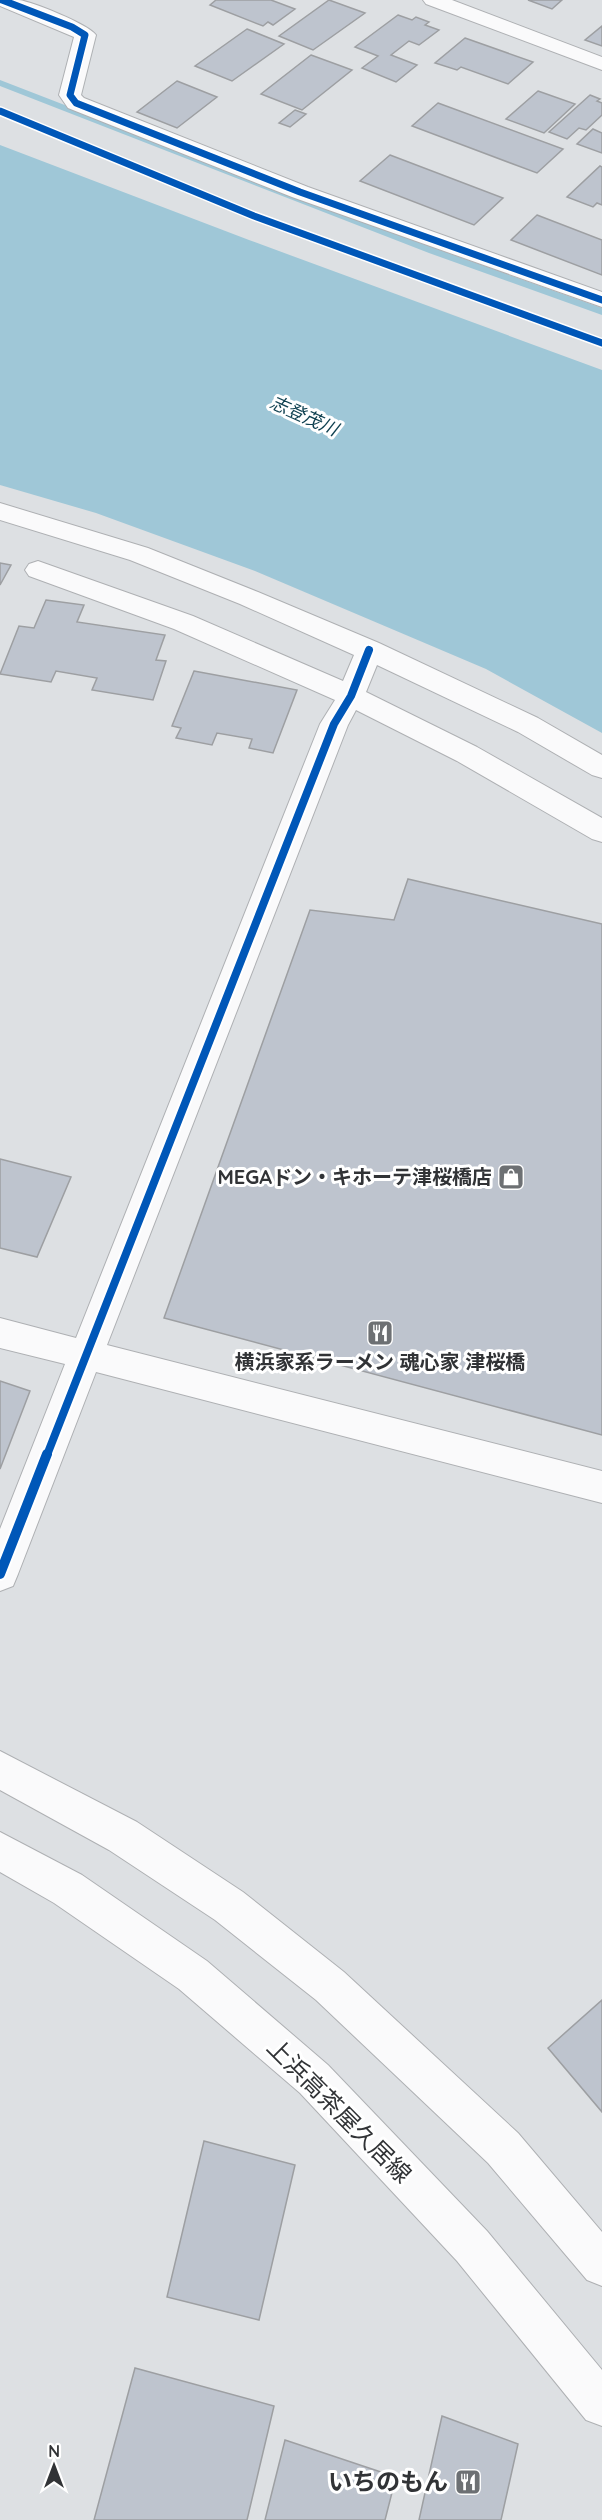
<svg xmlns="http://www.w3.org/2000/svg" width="602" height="2520" viewBox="0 0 602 2520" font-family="Quicksand,'Noto Sans JP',sans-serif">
	<rect width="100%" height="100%" fill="#dde0e3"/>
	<path fill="#9fc7d7" d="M 0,145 L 249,240 L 602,370 L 602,733 L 486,669 L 255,571 L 96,513 L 0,485 Z"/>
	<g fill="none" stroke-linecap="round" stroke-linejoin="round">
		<path fill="#9fc7d7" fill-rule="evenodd" d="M 0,80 L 437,249 L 602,308 L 602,315 L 429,253 L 0,86 Z"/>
	</g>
	<g fill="#bec4ce" stroke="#9d9fa2" stroke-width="1.5">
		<path d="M 216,0 L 271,0 L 295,9 L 273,25 L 268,22 L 263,26 L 210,5 Z"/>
		<path d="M 329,0 L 365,13 L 313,50 L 279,36 Z"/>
		<path d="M 528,0 L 562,0 L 552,9 Z"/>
		<path d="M 398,15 L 412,20 L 416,17 L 429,22 L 425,25 L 439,30 L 419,45 L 409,41 L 391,55 L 417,65 L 396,82 L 362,68 L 378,56 L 355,47 Z"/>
		<path d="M 602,26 L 602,46 L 585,40 Z"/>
		<path d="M 247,29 L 284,44 L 232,81 L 195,66 Z"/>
		<path d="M 465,38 L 533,62 L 508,84 L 461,67 L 457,70 L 435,63 Z"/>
		<path d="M 311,55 L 352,70 L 302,110 L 261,94 Z"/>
		<path d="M 177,81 L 217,97 L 177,128 L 137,112 Z"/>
		<path d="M 538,91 L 575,104 L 544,133 L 506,119 Z"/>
		<path d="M 590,95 L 600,99 L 597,101 L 602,103 L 602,115 L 586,130 L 579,128 L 567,139 L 549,132 Z"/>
		<path d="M 438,103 L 563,149 L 537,173 L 412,126 Z"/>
		<path d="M 295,110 L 306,114 L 290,127 L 279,123 Z"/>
		<path d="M 593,129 L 602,133 L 602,153 L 577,144 Z"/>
		<path d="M 390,155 L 503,198 L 474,225 L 360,181 Z"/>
		<path d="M 600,166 L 602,167 L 602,205 L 597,203 L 593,207 L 567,197 Z"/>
		<path d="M 537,215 L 602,240 L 602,275 L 511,240 Z"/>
		<path d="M 0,563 L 11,565 L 0,585 Z"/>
		<path d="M 46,600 L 84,605 L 77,622 L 165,635 L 156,660 L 166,661 L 153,700 L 92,690 L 97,678 L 56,671 L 51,682 L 0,674 L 19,626 L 34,628 Z"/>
		<path d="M 194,671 L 297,690 L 273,753 L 249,748 L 252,739 L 217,733 L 212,745 L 176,738 L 181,728 L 172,726 Z"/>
		<path d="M 408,879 L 602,924 L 602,1435 L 164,1318 L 310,910 L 394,920 Z"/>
		<path d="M 0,1159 L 71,1177 L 37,1257 L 0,1248 Z"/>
		<path d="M 0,1381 L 30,1391 L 0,1469 Z"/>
		<path d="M 602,2000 L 602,2112 L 548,2048 Z"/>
		<path d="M 204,2141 L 295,2165 L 259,2320 L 167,2297 Z"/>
		<path d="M 135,2368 L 274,2406 L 247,2520 L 94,2520 Z"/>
		<path d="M 442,2416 L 518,2444 L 501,2520 L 419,2520 Z"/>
		<path d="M 285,2440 L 396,2477 L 385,2520 L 265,2520 Z"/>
	</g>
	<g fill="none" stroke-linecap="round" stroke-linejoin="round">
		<defs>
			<g id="minor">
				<path d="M 0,0 C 6,0 13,0 19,0 C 33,2 88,24 96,35 L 81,95 L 84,98 L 308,187 L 602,292 L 602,307 L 292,197 L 68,108 L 59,95 L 74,37 L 0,6 Z"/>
				<path d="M 423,0 L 452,0 L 602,57 L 602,70 L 426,4 Z"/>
				<path d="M 0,503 L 148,548 L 258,592 L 379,643 L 538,718 L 602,755 L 602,778 L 592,775 L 518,732 L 377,665 L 366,692 L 477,747 L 602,818 L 602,842 L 592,839 L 457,761 L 356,710 L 348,725 L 107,1345 L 602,1471 L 602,1503 L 96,1372 L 18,1574 L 13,1586 L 0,1591 L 0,1529 L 65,1364 L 0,1348 L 0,1318 L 76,1338 L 320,724 L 335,700 L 174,629 L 29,576 L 25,570 L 29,564 L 38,561 L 193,616 L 343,681 L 354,655 L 240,604 L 130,560 L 0,520 Z"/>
			</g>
			<g id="major">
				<path d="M 0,1751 L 137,1822 L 243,1892 L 344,1972 L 518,2133 L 602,2232 L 602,2286 L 587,2280 L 488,2163 L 316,2000 L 215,1920 L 109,1850 L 0,1790 Z"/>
				<path d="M 0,1832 L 82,1875 L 207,1961 L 328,2065 L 487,2231 L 602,2370 L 602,2426 L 586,2420 L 457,2261 L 300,2093 L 179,1989 L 54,1903 L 0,1872 Z"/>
			</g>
		</defs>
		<use href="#minor" stroke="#aeb0b3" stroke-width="2"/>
		<use href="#major" stroke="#aeb0b3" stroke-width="2"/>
		<use href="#minor" fill="#fafafb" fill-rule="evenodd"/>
		<use href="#major" fill="#fafafb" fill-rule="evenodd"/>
		<defs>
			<g id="cycleway-far2">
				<path d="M 2,0 L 72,27 L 85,35 L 70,95 L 76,103 L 300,192 L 602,300"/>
				<path d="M 0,111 L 254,216 L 602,343"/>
			</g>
			<path id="cycleway-far1" d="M 47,1455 L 334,724 L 351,696 L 369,650"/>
			<path id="cycleway" d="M 0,1574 L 47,1454"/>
		</defs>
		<use href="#cycleway-far2" stroke="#fff" stroke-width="10"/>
		<use href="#cycleway-far1" stroke="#fff" stroke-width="12"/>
		<use href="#cycleway" stroke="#fff" stroke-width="14"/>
		<use href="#cycleway-far2" stroke="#0057b8" stroke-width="7"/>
		<use href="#cycleway-far1" stroke="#0057b8" stroke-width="8"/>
		<use href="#cycleway" stroke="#0057b8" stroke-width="10"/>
	</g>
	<defs>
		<symbol id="shop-square" viewBox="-11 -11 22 22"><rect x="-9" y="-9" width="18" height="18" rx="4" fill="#6d7073" stroke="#fff"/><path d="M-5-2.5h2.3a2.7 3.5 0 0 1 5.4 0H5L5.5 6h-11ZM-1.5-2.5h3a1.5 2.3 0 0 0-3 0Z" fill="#fff"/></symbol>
		<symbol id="restaurant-square" viewBox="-11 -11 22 22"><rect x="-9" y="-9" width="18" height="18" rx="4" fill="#6d7073" stroke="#fff"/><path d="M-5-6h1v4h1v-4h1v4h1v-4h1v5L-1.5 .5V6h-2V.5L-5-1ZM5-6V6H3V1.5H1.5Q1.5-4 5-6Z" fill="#fff"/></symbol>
	</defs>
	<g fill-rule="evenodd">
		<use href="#shop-square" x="496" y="1162" width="30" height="30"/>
		<use href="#restaurant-square" x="365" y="1318" width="30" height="30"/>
		<use href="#restaurant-square" x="453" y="2467" width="30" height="30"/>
	</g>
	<g text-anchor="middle" stroke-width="6" stroke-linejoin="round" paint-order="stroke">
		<g font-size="18" font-style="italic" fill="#0d3f4f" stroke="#fff">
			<text transform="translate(304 416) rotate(24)" y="6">志登茂川</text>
		</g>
		<g font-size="20" font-weight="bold" fill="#313336" stroke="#fff" text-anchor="end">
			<text x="492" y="1184">MEGAドン・キホーテ津桜橋店</text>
			<text x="380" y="1369" text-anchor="middle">横浜家系ラーメン 魂心家 津桜橋</text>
		</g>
		<g font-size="24" fill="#313336" stroke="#fff">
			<text transform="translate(339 2111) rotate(45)" y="8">上浜高茶屋久居線</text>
		</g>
		<g font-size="24" font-weight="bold" fill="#313336" stroke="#fff" text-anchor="end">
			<text x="448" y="2490">いちのもん</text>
		</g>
	</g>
	<g transform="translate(54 2466)" stroke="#ffffff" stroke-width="4.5" paint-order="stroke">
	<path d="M0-4.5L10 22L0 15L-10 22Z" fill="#313336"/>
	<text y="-9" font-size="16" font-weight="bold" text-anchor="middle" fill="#313336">N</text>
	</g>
</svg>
